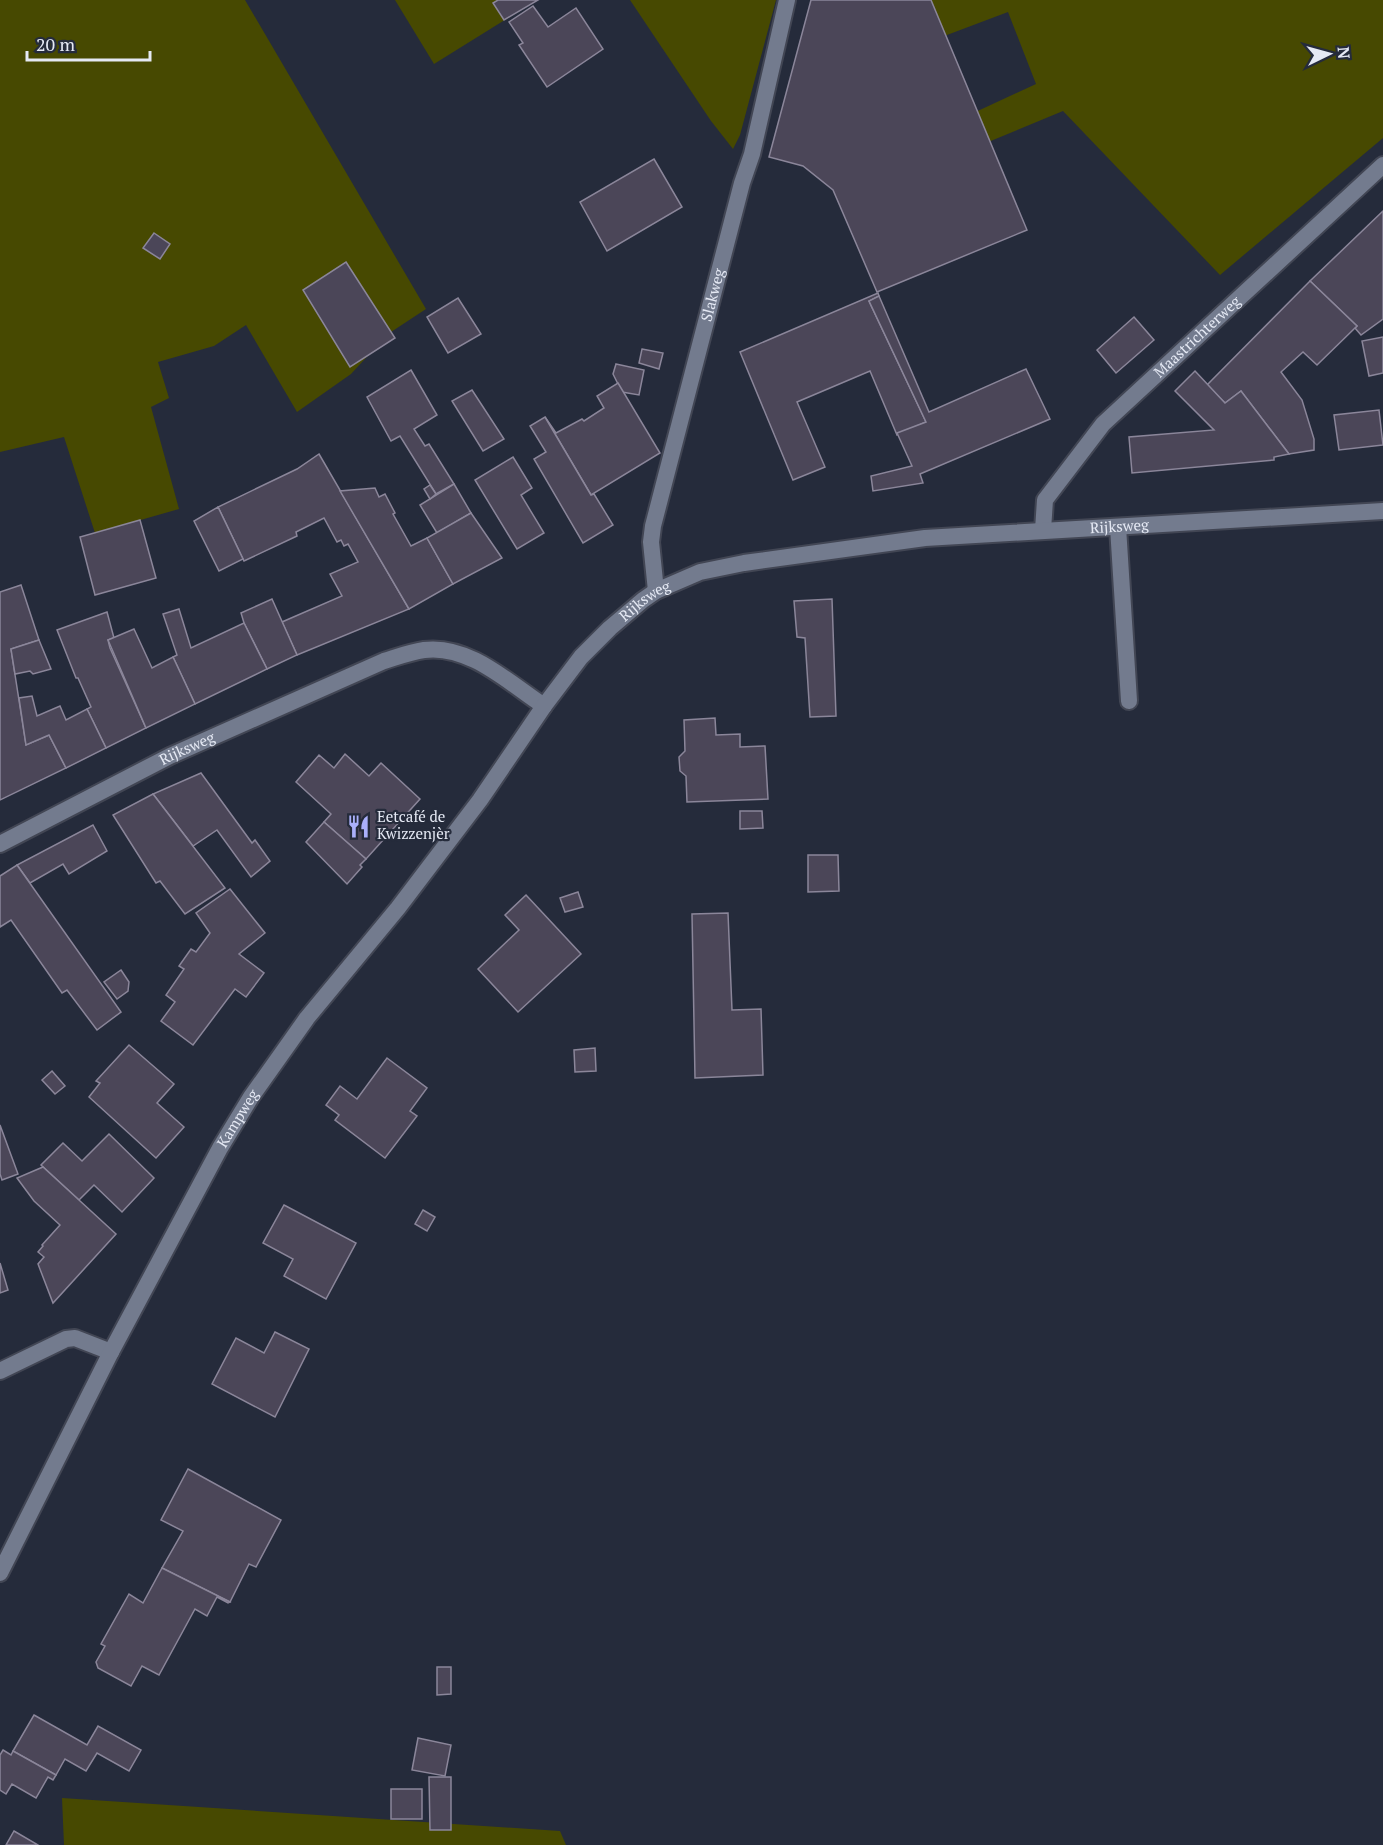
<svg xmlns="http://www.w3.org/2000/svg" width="1383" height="1845" viewBox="0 0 1383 1845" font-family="'PT Serif',serif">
	<rect width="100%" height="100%" fill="#252b3b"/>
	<g fill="#474901">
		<path d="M 0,0 L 245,0 L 426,309 L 388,334 L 351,374 L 297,412 L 246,325 L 214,346 L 158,362 L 169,398 L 151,407 L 179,509 L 95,533 L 64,437 L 0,452 Z"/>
		<path d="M 395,0 L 537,0 L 434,64 Z"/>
		<path d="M 630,0 L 776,0 L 740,135 L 733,149 L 711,121 Z"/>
		<path d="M 925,0 L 1383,0 L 1383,138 L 1220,275 L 1063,111 L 981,145 L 969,115 L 1036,84 L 1008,12 L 939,38 Z"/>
		<path d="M 62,1798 L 560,1831 L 566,1845 L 64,1845 Z"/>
	</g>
	<g fill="#4b4658" stroke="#8b869a" stroke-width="1.5">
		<path d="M 498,0 L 538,0 L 504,20 L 493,3 Z"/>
		<path d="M 811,0 L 931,0 L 1027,230 L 877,292 L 833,190 L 803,166 L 769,157 Z"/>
		<path d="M 533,6 L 548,27 L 576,8 L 603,49 L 547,87 L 519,45 L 523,43 L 509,22 Z"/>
		<path d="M 654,159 L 682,207 L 607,251 L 580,202 Z"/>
		<path d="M 1383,211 L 1383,319 L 1361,335 L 1355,328 L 1357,326 L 1310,281 Z"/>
		<path d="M 154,233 L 170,244 L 160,259 L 143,248 Z"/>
		<path d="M 346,262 L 395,338 L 350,367 L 303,290 Z"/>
		<path d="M 1310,281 L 1357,326 L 1317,365 L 1303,352 L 1281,372 L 1302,400 L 1314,439 L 1314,450 L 1289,454 L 1241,391 L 1225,403 L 1207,385 Z"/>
		<path d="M 878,293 L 879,296 L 869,301 L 926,422 L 897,435 L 870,371 L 797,402 L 825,467 L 793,480 L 740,352 Z"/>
		<path d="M 879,296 L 929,412 L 1026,369 L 1050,419 L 920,474 L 923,483 L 873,491 L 871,476 L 912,466 L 897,433 L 926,422 L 869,301 Z"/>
		<path d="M 458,298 L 481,334 L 448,353 L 427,317 Z"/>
		<path d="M 1134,317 L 1154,340 L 1116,373 L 1097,350 Z"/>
		<path d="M 1383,337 L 1383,373 L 1369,376 L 1362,341 Z"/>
		<path d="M 642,349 L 663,353 L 659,369 L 639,363 Z"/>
		<path d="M 616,364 L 644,370 L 639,395 L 622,392 L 613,374 Z"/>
		<path d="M 411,370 L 437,415 L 414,429 L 425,446 L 429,444 L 454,484 L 436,494 L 400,436 L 391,441 L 367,397 Z"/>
		<path d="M 1195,371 L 1225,403 L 1241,391 L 1289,454 L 1274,457 L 1274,460 L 1132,473 L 1129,437 L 1214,430 L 1175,391 Z"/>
		<path d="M 618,383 L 660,453 L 591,495 L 545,417 L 556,433 L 582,419 L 584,421 L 604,408 L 597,396 Z"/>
		<path d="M 472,390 L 504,439 L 483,451 L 452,401 Z"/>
		<path d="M 1379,410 L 1383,445 L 1339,450 L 1334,415 Z"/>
		<path d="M 545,417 L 591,495 L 594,494 L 613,525 L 583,543 L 534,459 L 546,452 L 530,426 Z"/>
		<path d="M 319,454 L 409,609 L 297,655 L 282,622 L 342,596 L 330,574 L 358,562 L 348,544 L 344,546 L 341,540 L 337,542 L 324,518 L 296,532 L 297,536 L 244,561 L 218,507 L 297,469 Z"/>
		<path d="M 513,457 L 532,488 L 521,495 L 544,533 L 517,549 L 475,480 Z"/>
		<path d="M 454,484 L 471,513 L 437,533 L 420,505 Z"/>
		<path d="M 430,485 L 436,494 L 430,499 L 424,489 Z"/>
		<path d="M 375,488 L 379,497 L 385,494 L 395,513 L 393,514 L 411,546 L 427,538 L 453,584 L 409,609 L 340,491 Z"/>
		<path d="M 218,507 L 243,559 L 219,571 L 194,521 Z"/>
		<path d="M 471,513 L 502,558 L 453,584 L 427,538 Z"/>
		<path d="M 140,520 L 156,578 L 95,595 L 80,537 Z"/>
		<path d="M 21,585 L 39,640 L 11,649 L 26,745 L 49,735 L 66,768 L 0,800 L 0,592 Z"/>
		<path d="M 272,599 L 297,655 L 267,669 L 244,623 L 241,613 Z"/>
		<path d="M 832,599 L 836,716 L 810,717 L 805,638 L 797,637 L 794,601 Z"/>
		<path d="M 179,609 L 191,648 L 244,623 L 267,669 L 195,704 L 173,657 L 177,655 L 163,614 Z"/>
		<path d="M 107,612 L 114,638 L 108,640 L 110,648 L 146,728 L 106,748 L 87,709 L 91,707 L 78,678 L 76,678 L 57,630 Z"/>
		<path d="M 134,629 L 152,668 L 173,657 L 195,704 L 146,728 L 108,640 Z"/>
		<path d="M 39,640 L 51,669 L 33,674 L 30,671 L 15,674 L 11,649 Z"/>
		<path d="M 32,696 L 37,716 L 60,706 L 66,720 L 87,709 L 106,748 L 66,768 L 49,735 L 26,745 L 19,698 Z"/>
		<path d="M 715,718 L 716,735 L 740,734 L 740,747 L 765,746 L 768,799 L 687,802 L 686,776 L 680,771 L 679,757 L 685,751 L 684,720 Z"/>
		<path d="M 345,754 L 369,776 L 381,763 L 420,799 L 366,859 L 324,822 L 331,814 L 296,782 L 319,755 L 334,768 Z"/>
		<path d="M 201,773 L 252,843 L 255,840 L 270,861 L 251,877 L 217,830 L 193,846 L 153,794 Z"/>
		<path d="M 153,794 L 225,888 L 185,914 L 160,881 L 156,883 L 113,815 Z"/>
		<path d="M 740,811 L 762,811 L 763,828 L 740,829 Z"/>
		<path d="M 324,822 L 366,859 L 360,865 L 362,867 L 347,884 L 306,842 Z"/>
		<path d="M 93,825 L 107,851 L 69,874 L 63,864 L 30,883 L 17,865 Z"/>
		<path d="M 808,855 L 838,855 L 839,891 L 808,892 Z"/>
		<path d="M 17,865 L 121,1012 L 97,1030 L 67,990 L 62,993 L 11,920 L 0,927 L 0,876 Z"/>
		<path d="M 230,889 L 265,933 L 239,954 L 264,973 L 246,997 L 235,989 L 193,1045 L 161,1021 L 175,1002 L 166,995 L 184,969 L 179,966 L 191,949 L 196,952 L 210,933 L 196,913 Z"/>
		<path d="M 578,892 L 583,907 L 565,912 L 560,898 Z"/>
		<path d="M 526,895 L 581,954 L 518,1012 L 478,969 L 519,930 L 505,915 Z"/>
		<path d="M 728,913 L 732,1010 L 761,1009 L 763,1075 L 695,1078 L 692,914 Z"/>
		<path d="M 121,970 L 129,982 L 128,991 L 117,999 L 104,982 Z"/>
		<path d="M 129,1045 L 174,1084 L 157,1103 L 184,1127 L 156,1158 L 89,1097 L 100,1083 L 96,1081 Z"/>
		<path d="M 595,1048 L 596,1071 L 575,1072 L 574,1050 Z"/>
		<path d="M 387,1058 L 427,1088 L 410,1111 L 417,1116 L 385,1158 L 335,1120 L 339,1115 L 326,1105 L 340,1086 L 357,1099 Z"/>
		<path d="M 52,1071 L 65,1086 L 55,1094 L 42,1080 Z"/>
		<path d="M 0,1125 L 18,1174 L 2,1180 L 0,1174 Z"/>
		<path d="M 109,1134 L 154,1178 L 122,1212 L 94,1185 L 79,1200 L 41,1165 L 63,1143 L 82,1161 Z"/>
		<path d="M 43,1167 L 116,1234 L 53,1303 L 38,1264 L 44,1257 L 38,1252 L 43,1246 L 42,1245 L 60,1225 L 34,1201 L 17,1178 Z"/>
		<path d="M 284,1205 L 356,1243 L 326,1299 L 284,1276 L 293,1259 L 263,1243 Z"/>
		<path d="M 423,1210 L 435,1217 L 427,1231 L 415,1224 Z"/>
		<path d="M 0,1263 L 8,1290 L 0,1293 Z"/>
		<path d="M 275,1332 L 309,1349 L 275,1417 L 212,1384 L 236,1338 L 264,1353 Z"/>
		<path d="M 188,1469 L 281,1520 L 256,1567 L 249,1564 L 230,1602 L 162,1568 L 183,1531 L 161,1520 Z"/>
		<path d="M 162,1568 L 230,1602 L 228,1603 L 217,1597 L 207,1616 L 195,1609 L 159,1675 L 142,1666 L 131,1686 L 98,1668 L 96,1662 L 105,1646 L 101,1644 L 129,1594 L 143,1603 Z"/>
		<path d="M 437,1667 L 451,1667 L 451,1694 L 437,1695 Z"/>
		<path d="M 34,1715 L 87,1745 L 98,1726 L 141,1750 L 129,1771 L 97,1753 L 86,1771 L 65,1759 L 56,1775 L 13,1751 Z"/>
		<path d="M 418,1738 L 451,1745 L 445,1776 L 412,1770 Z"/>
		<path d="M 3,1750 L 11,1755 L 13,1751 L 56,1775 L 53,1780 L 48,1777 L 36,1798 L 12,1784 L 6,1794 L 0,1790 L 0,1755 Z"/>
		<path d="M 429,1777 L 451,1777 L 451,1830 L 430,1830 Z"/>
		<rect x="391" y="1789" width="31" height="30"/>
		<path d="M 14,1831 L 38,1845 L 6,1845 Z"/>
	</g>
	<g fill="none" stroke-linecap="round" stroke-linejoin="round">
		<defs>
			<g id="service">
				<path d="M 1118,527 L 1129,701"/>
				<path d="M 0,1371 L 66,1339 L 75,1338 L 111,1352"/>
			</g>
			<g id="minor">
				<path id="s1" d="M 1043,530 L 1045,500 L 1103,424 L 1383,165"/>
				<path id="s2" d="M 656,591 L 651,542 L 653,526 L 742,183 L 752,154 L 787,0"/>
			</g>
			<g id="tertiary">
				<path id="s3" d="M 0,844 L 170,756 L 384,661 C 397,657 410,652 424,650 C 469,644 509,683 544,706"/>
			</g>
			<g id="secondary">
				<path id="s4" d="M 0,1573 L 111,1352 L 220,1148 L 251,1097 L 307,1018 L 398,908 L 480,800 L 544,706 L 581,657 L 610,628 L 643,600 L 656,591 L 700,572 L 744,563 L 925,538 L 1383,511"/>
			</g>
		</defs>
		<use href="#service" stroke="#424654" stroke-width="20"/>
		<use href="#minor" stroke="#424654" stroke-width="20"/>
		<use href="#tertiary" stroke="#424654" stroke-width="20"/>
		<use href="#secondary" stroke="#424654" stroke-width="20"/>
		<use href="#service" stroke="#737b8e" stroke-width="16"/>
		<use href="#minor" stroke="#737b8e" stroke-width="16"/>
		<use href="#tertiary" stroke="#737b8e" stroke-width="16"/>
		<use href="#secondary" stroke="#737b8e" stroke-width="16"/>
	</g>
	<defs>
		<symbol id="restaurant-bare" viewBox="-9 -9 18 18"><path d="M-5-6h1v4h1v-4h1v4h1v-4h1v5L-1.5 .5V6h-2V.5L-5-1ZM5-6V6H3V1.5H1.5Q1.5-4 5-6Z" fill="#aab0fb" stroke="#252b3b" stroke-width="2.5" paint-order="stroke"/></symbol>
	</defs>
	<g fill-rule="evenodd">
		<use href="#restaurant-bare" x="342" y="810" width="33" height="33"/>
	</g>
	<g text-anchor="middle" stroke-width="4.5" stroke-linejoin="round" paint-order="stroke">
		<g font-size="15" fill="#e5e9f4" stroke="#252b3b">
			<text dy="5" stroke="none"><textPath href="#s2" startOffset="304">Slakweg</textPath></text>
			<text dy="5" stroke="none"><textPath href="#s1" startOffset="254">Maastrichterweg</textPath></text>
			<text dy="5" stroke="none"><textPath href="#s4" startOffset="1659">Rijksweg</textPath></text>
			<text dy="5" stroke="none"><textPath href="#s4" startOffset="1174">Rijksweg</textPath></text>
			<text dy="5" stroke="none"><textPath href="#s3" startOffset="210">Rijksweg</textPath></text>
			<text dy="5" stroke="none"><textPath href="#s4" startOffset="513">Kampweg</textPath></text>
		</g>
		<g font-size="15" fill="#e5e9f4" stroke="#252b3b" text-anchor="start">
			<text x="377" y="822">Eetcafé de<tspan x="377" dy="17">Kwizzenjèr</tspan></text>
		</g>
	</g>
	<g transform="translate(1329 54) rotate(85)" stroke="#252b3b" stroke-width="4.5" paint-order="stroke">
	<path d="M0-4.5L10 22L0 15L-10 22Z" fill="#e5e9f4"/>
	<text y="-9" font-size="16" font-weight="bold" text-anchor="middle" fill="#e5e9f4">N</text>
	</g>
	<path d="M27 51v9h123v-9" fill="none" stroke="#e5e9f4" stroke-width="3"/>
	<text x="36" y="51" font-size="18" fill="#e5e9f4" stroke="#252b3b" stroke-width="4.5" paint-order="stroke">20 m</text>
</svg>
